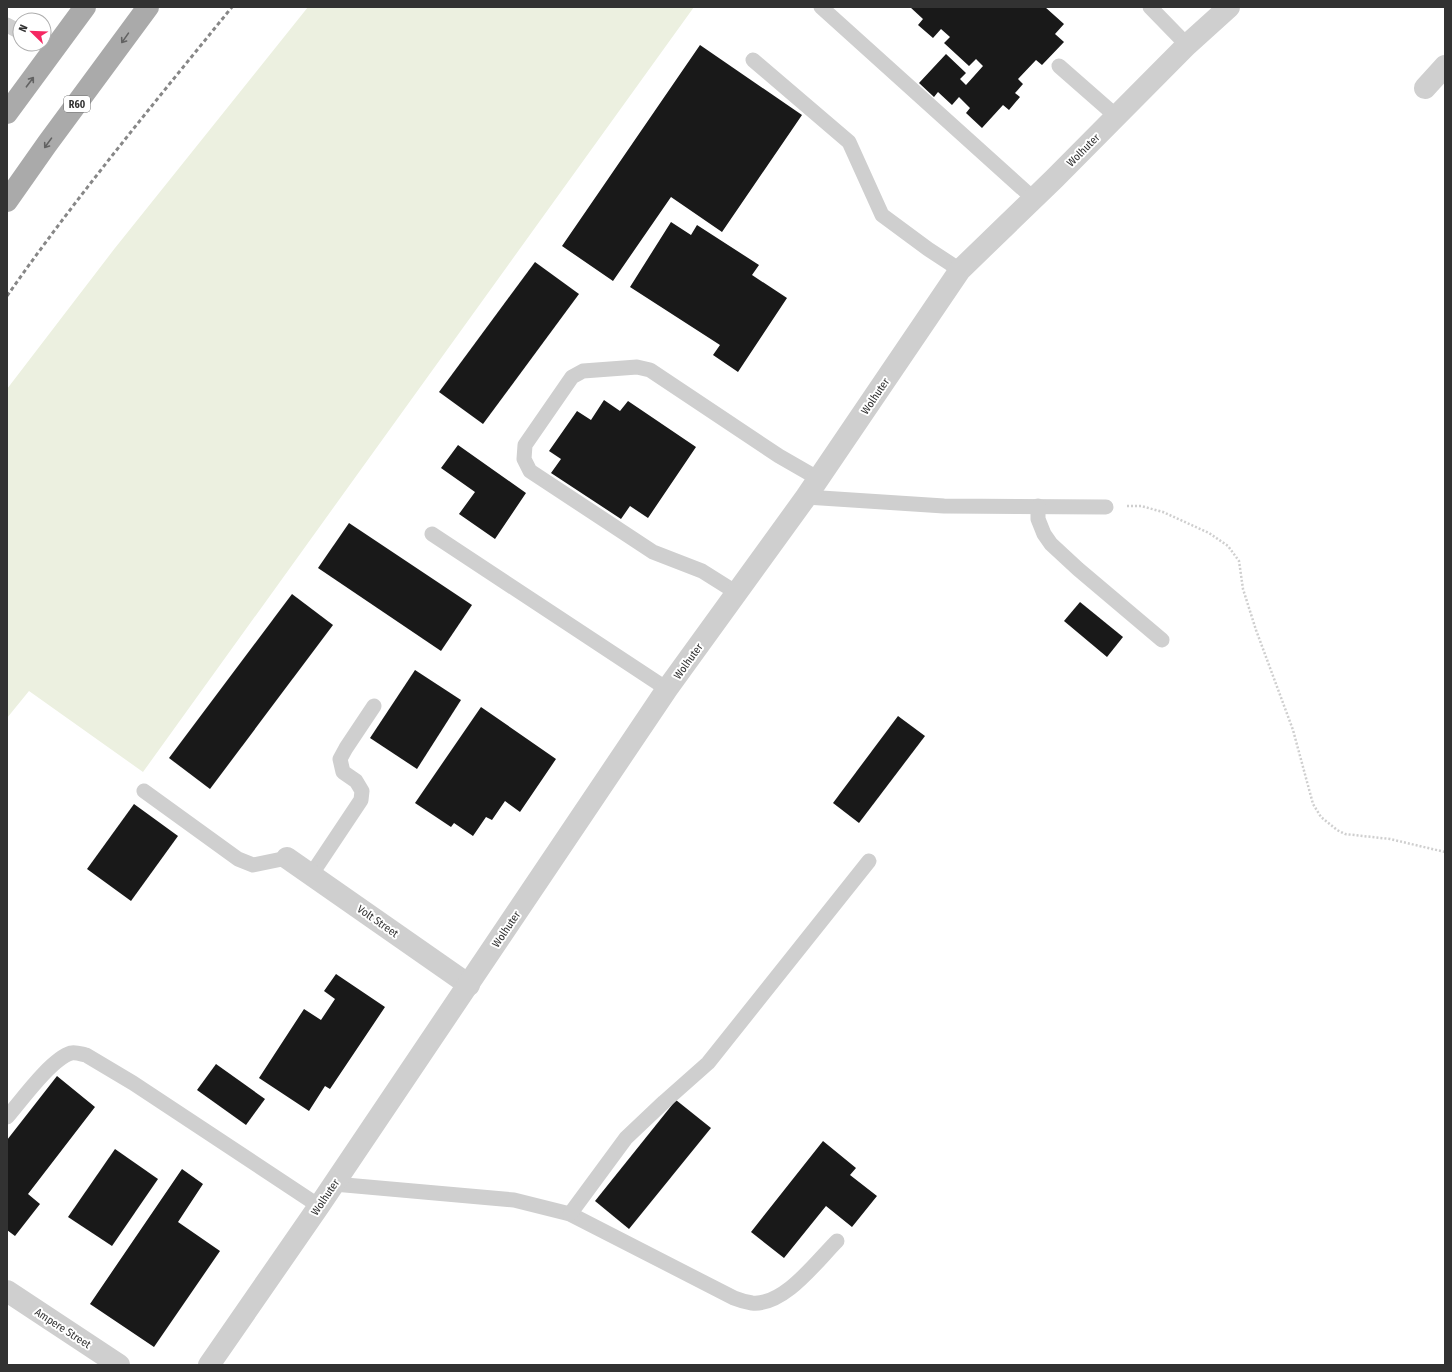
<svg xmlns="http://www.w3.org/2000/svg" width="1452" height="1372" viewBox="0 0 1452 1372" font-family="'Fira Sans Condensed',sans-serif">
	<rect width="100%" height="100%" fill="#fff"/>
	<path fill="#ecf0e0" d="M 308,7 L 694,7 L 143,772 L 29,691 L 7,718 L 7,389 L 115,248 Z"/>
	<g fill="#191919">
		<path d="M 910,7 L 1045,7 L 1064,24 L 1055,34 L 1064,42 L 1042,65 L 1036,60 L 1018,79 L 1023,84 L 1015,93 L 1020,97 L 1009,110 L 1003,105 L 982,128 L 966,113 L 970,108 L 959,97 L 952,105 L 938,92 L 934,97 L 919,83 L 946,54 L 966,73 L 960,79 L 966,85 L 983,66 L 976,59 L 969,66 L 944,43 L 950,37 L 941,29 L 933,38 L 918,25 L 923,19 Z"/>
		<path d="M 700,45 L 802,115 L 722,232 L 671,197 L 613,281 L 562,246 Z"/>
		<path d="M 671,222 L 691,235 L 697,225 L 759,265 L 752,275 L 787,298 L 738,372 L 713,355 L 720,345 L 630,287 Z"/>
		<path d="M 535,262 L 579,294 L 483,424 L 439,392 Z"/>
		<path d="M 604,400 L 620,411 L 628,401 L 696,447 L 648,518 L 630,506 L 621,519 L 551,473 L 561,459 L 549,451 L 577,411 L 591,420 Z"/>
		<path d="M 458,445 L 526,493 L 495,539 L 459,514 L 475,492 L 441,468 Z"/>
		<path d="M 349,523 L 472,605 L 441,651 L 318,568 Z"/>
		<path d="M 292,594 L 333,625 L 210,789 L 169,758 Z"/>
		<path d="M 1080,602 L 1123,637 L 1107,657 L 1064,621 Z"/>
		<path d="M 415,670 L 461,700 L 417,769 L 370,738 Z"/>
		<path d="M 481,707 L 556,759 L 520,812 L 505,801 L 492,820 L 486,817 L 473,836 L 454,823 L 451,827 L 415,803 Z"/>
		<path d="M 898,716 L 925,736 L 859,823 L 833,803 Z"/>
		<path d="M 134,804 L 178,836 L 131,901 L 87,869 Z"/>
		<path d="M 336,974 L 385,1007 L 330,1089 L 325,1086 L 309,1111 L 259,1078 L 304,1009 L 321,1020 L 335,999 L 324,991 Z"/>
		<path d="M 216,1064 L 265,1099 L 246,1125 L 197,1090 Z"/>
		<path d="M 57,1076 L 95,1107 L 28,1194 L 40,1204 L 15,1236 L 7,1230 L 7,1140 Z"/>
		<path d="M 676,1100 L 711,1128 L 629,1229 L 595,1201 Z"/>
		<path d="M 823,1141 L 856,1168 L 850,1175 L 877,1196 L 852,1227 L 826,1206 L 784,1258 L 751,1232 Z"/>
		<path d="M 115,1149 L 158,1179 L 112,1246 L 68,1217 Z"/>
		<path d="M 182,1169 L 203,1184 L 178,1222 L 220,1251 L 154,1347 L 90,1304 Z"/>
	</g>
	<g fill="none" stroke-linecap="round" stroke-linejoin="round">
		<path stroke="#cfcfcf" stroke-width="2.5" stroke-dasharray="2 2" stroke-linecap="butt" d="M 1127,506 L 1141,506 L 1163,512 L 1209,533 L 1228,546 L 1239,561 L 1243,589 L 1256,630 L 1293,730 L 1313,804 L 1321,817 L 1337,830 L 1345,834 L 1390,839 L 1445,852"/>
		<g stroke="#cfcfcf" stroke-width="15">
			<path d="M 821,7 L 1034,199"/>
			<path d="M 1150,7 L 1187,45"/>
			<path d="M 7,25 L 20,32"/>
			<path d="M 753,60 L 849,142 L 882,215 L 928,249 L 960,270"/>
			<path d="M 1059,66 L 1116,116"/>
			<path d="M 806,497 L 944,506 L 1106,507"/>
			<path d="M 1038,506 L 1038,519 L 1044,534 L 1051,544 L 1078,569 L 1162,640"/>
			<path d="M 432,534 L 667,689"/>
			<path d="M 737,593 L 702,571 L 653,552 L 530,471 L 524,459 L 525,445 L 572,377 L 583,371 L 637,367 L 650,370 L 779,456 L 819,479"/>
			<path d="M 144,791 L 238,859 L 253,865 L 287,858"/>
			<path d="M 311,875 L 361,800 L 362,791 L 356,781 L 343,772 L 340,759 L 346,748 L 374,706"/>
			<path d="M 7,1117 C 21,1101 51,1059 71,1053 C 76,1052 81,1054 86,1055 L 133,1083 L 319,1206"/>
			<path d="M 334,1184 L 514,1200 L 570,1214 L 734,1298 C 739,1300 746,1302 752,1303 C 784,1306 816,1262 837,1241"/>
			<path d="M 570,1214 L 626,1138 L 664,1102 L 708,1063 L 869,861"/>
		</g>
		<g stroke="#cfcfcf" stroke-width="22">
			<path d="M 1425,88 L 1445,66"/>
			<path d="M 287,858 L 469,985"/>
			<path d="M 7,1291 L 119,1365"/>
			<path d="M 209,1365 L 319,1206 L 667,689 L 806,497 L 960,270 L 1054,179 L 1187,45 L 1229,7"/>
		</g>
		<g stroke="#aaa" stroke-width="22">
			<path d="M 7,113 L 85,7"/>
			<path d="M 7,201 L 47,144 L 148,7"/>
		</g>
		<path stroke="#878787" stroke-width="3" stroke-dasharray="4 3" stroke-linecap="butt" d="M 7,296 C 77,196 155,102 232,7"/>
	</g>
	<defs><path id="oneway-shaft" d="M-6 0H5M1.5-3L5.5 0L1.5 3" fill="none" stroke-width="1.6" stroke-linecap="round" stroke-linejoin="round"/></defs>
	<g stroke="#626262">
		<use href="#oneway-shaft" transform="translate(125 38) rotate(125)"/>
		<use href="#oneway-shaft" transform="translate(30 82) rotate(-53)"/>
		<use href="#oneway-shaft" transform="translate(48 143) rotate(126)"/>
	</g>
	<g text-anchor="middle" stroke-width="4" stroke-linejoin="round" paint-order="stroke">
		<rect fill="#fff" stroke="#707070" stroke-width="1" x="64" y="96" width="26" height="16" rx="3"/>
		<g font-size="10" font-weight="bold" fill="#323232">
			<text x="77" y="108">R60</text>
		</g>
		<g font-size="11" fill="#323232" stroke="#fff">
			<text transform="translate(1083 150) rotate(-45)" y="4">Wolhuter</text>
			<text transform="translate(875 396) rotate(-56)" y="4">Wolhuter</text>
			<text transform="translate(688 661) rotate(-54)" y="4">Wolhuter</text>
			<text transform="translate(378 921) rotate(35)" y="4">Volt Street</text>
			<text transform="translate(506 929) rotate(-56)" y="4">Wolhuter</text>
			<text transform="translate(325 1197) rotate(-56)" y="4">Wolhuter</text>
			<text transform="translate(63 1328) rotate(33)" y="4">Ampere Street</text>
		</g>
	</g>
	<rect width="1452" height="1372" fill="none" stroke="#323232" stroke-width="16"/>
	<g transform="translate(32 32) rotate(293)"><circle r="19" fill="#ffffff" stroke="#adadad"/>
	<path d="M0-3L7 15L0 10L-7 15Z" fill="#f52862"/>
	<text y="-6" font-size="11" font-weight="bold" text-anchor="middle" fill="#323232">N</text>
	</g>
</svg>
